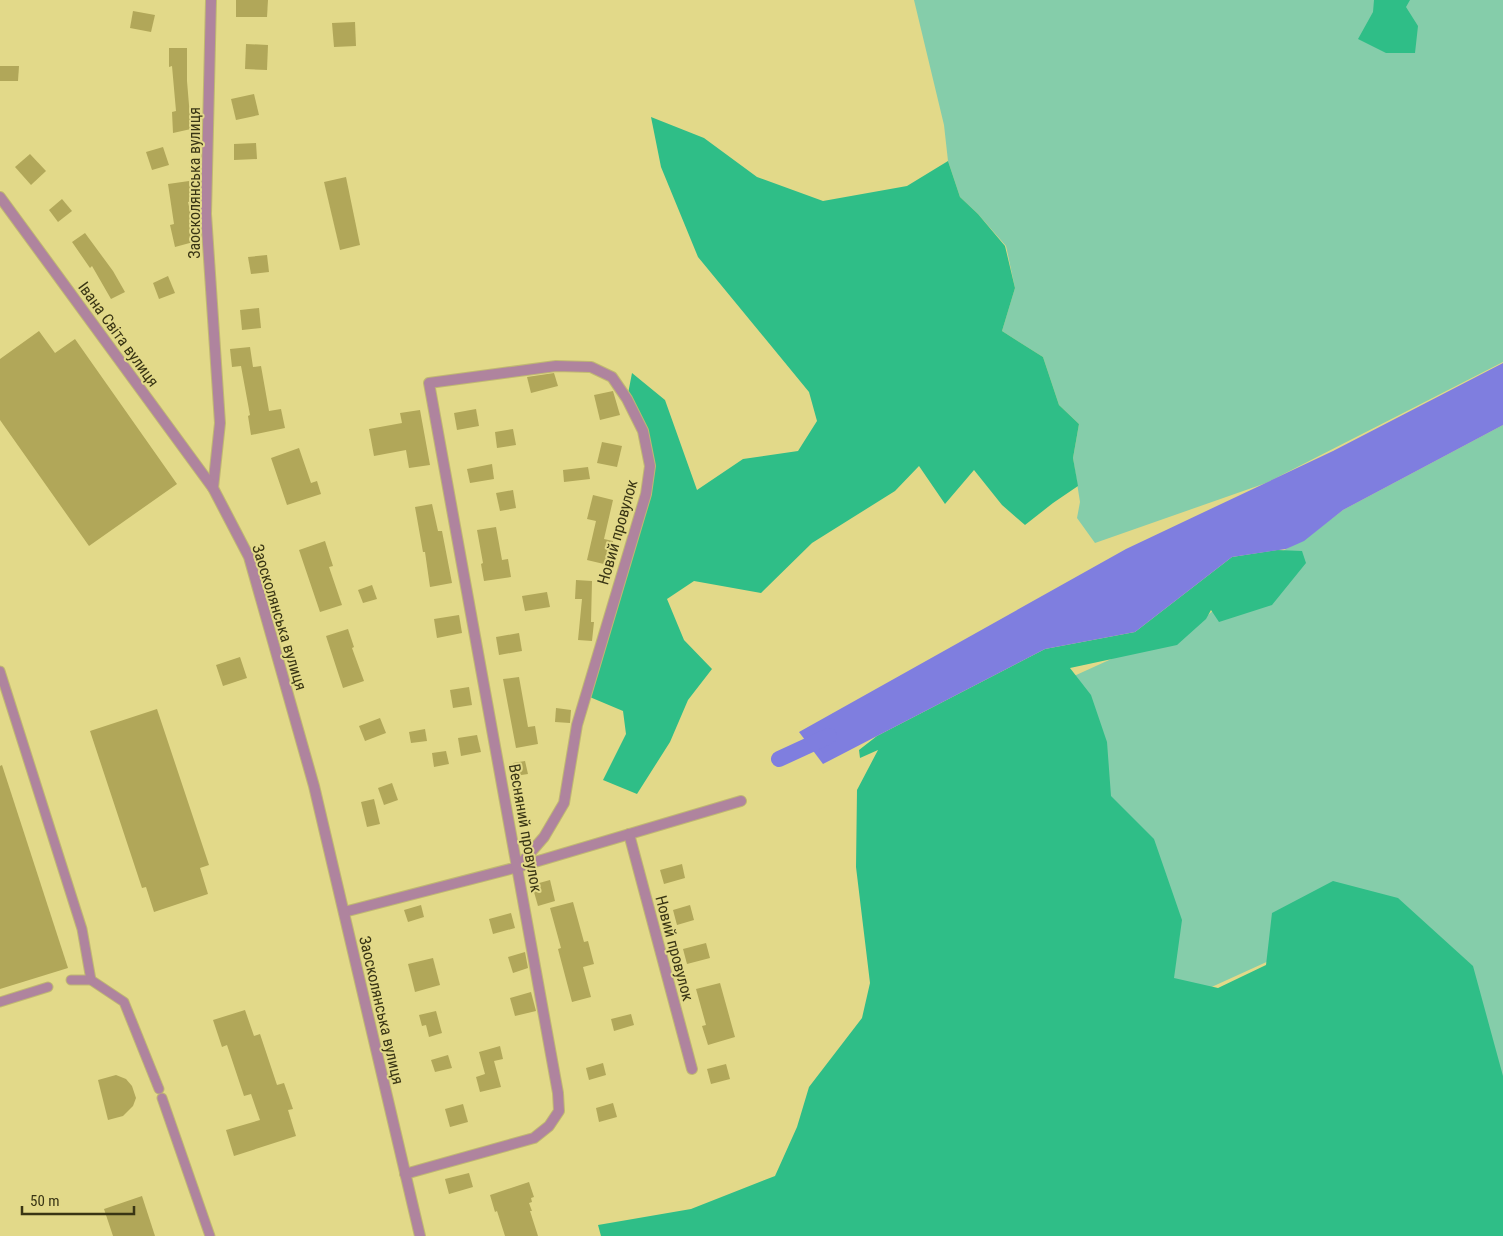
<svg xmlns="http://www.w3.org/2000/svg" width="1503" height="1236" viewBox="0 0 1503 1236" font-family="'Roboto Condensed',sans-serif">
	<rect width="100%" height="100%" fill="#e2d989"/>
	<g fill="#85cdaa">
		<path d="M 914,0 L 1503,0 L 1503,362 L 1266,483 L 1095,543 L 1077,518 L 1080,502 L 1073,458 L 1079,424 L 1059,405 L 1043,357 L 1002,331 L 1015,288 L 1006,246 L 978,214 L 960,197 L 948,161 L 944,125 Z"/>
		<path d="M 1503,425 L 1503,1120 L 1273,959 L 1205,990 L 1167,983 L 1094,814 L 1063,681 L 1208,615 L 1286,549 L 1308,537 L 1343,510 Z"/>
	</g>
	<g fill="#2fbe87">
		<path d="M 1374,0 L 1410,0 L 1406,7 L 1418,26 L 1415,53 L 1386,53 L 1358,39 L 1373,12 Z"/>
		<path d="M 651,117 L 704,138 L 757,177 L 823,201 L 907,186 L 948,161 L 960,197 L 978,214 L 1005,246 L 1015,288 L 1002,331 L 1043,357 L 1059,405 L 1079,424 L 1073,458 L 1078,486 L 1053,503 L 1025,525 L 1002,505 L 974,470 L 945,504 L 919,466 L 895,491 L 812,543 L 761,593 L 694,581 L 667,599 L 684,640 L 712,669 L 688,700 L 670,742 L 637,794 L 603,780 L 626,734 L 623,711 L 585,695 L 646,494 L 646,444 L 627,399 L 632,373 L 665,400 L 697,490 L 743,459 L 798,451 L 817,421 L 809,392 L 698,257 L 661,167 Z"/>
		<path d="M 1277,550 L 1302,551 L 1306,563 L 1272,605 L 1219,622 L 1211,610 L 1206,619 L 1177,645 L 1070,668 L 1091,695 L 1107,742 L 1111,796 L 1154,839 L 1182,920 L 1174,978 L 1218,988 L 1266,965 L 1272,913 L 1333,881 L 1398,898 L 1473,966 L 1503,1076 L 1503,1236 L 601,1236 L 598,1225 L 691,1209 L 775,1176 L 797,1127 L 809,1087 L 862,1018 L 870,983 L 856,867 L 857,790 L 878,750 L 860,758 L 859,750 L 877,736 L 1045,649 L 1135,632 L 1232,557 Z"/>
	</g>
	<path fill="#7f7edf" d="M 1503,363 L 1503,425 L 1343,510 L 1304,541 L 1286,549 L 1232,557 L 1135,632 L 1045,649 L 823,764 L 799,732 L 1126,549 L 1333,451 Z"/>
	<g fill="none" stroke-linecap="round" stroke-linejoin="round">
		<path stroke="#7f7edf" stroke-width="16" d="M 779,759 L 829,736"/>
	</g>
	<g fill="#b1a759">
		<path d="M 236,0 L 268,0 L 267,17 L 236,17 Z"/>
		<path d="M 133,11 L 155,15 L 151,32 L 130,28 Z"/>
		<path d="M 355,22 L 356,46 L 334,47 L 332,23 Z"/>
		<path d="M 246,44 L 268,45 L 267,70 L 245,69 Z"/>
		<path d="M 169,48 L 187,48 L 187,81 L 191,129 L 173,133 L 172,112 L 176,111 L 172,66 L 169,67 Z"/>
		<path d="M 0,66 L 19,66 L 18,81 L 0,81 Z"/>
		<path d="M 254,94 L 259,115 L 236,120 L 231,99 Z"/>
		<path d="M 256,143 L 257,159 L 234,160 L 234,144 Z"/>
		<path d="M 163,147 L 169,165 L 152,170 L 146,152 Z"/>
		<path d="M 30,154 L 46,171 L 31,185 L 15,167 Z"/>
		<path d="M 346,177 L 360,245 L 340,250 L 324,182 Z"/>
		<path d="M 189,181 L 192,201 L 188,202 L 197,241 L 175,247 L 170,225 L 174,224 L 168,184 Z"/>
		<path d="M 62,199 L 72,211 L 58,222 L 49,210 Z"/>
		<path d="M 85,233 L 113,271 L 125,292 L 111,299 L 92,266 L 90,268 L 72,242 Z"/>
		<path d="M 267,255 L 269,272 L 251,274 L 248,257 Z"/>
		<path d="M 168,276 L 175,293 L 159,299 L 153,283 Z"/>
		<path d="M 259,308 L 261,328 L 242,330 L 240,310 Z"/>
		<path d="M 39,331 L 55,353 L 75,339 L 177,484 L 89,546 L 0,420 L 0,359 Z"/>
		<path d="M 250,347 L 253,367 L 261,366 L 269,411 L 281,409 L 285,428 L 251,435 L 248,416 L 250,415 L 241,366 L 232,367 L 230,349 Z"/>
		<path d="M 554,373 L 558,386 L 531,393 L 527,377 Z"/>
		<path d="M 613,391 L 620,415 L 600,420 L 594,395 Z"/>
		<path d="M 476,409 L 479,426 L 457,430 L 454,413 Z"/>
		<path d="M 420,410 L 430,465 L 409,468 L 406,450 L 374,456 L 369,429 L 402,423 L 400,413 Z"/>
		<path d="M 513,429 L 516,445 L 497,448 L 495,432 Z"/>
		<path d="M 602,442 L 622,446 L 617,467 L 597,463 Z"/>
		<path d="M 299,448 L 311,483 L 317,481 L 321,494 L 287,505 L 271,458 Z"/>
		<path d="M 492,464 L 494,479 L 470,483 L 467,469 Z"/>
		<path d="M 588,467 L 590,479 L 564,482 L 563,470 Z"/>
		<path d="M 513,490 L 516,508 L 500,511 L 496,493 Z"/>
		<path d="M 593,495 L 613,500 L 604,539 L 613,541 L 608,565 L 587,560 L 596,521 L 587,519 Z"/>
		<path d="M 432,504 L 438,531 L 442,531 L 452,583 L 430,587 L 425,552 L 423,552 L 415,507 Z"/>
		<path d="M 496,527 L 502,560 L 508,559 L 511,577 L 484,581 L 481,564 L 483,563 L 477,530 Z"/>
		<path d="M 325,541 L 333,566 L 329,567 L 342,605 L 320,612 L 299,550 Z"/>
		<path d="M 576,580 L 592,581 L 591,622 L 594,622 L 592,641 L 578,640 L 582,599 L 575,599 Z"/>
		<path d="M 372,585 L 377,599 L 363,603 L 358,590 Z"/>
		<path d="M 547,592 L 550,607 L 525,611 L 522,596 Z"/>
		<path d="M 459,615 L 462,633 L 437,638 L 434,619 Z"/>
		<path d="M 348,629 L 354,647 L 352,648 L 364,681 L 343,688 L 326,636 Z"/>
		<path d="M 519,633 L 522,651 L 499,655 L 496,637 Z"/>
		<path d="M 240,657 L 247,678 L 223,686 L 216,665 Z"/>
		<path d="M 519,677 L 528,727 L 535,726 L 538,744 L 516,748 L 503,679 Z"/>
		<path d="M 469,687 L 472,705 L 453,708 L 450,690 Z"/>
		<path d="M 556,708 L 571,710 L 570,723 L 555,722 Z"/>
		<path d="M 157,709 L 209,865 L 200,868 L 208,894 L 154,912 L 146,887 L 142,888 L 90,731 Z"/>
		<path d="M 380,718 L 386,733 L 365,741 L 359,726 Z"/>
		<path d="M 425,729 L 427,741 L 411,743 L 409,732 Z"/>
		<path d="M 477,735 L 481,752 L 461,756 L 458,738 Z"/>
		<path d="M 446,751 L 449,764 L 434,767 L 432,753 Z"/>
		<path d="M 525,761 L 528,774 L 515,776 L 513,763 Z"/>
		<path d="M 2,765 L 68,968 L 0,989 L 0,766 Z"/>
		<path d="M 392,783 L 398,800 L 384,805 L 378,788 Z"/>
		<path d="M 374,799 L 380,824 L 367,827 L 361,802 Z"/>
		<path d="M 682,864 L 685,878 L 664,884 L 660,870 Z"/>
		<path d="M 550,880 L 555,901 L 538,906 L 532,885 Z"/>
		<path d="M 573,902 L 584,942 L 588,941 L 594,964 L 583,967 L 591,997 L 572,1002 L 558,949 L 561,948 L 550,908 Z"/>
		<path d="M 421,905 L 424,917 L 408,922 L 404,910 Z"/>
		<path d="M 690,905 L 694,920 L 677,925 L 673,910 Z"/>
		<path d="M 511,913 L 515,928 L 493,934 L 489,919 Z"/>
		<path d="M 706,943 L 710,958 L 687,964 L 683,949 Z"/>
		<path d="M 525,952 L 528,968 L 513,973 L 508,957 Z"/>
		<path d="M 433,958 L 440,985 L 415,992 L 408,964 Z"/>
		<path d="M 720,983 L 735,1037 L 708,1045 L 702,1026 L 706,1025 L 696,989 Z"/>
		<path d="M 531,992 L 536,1011 L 515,1016 L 510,998 Z"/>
		<path d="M 245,1010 L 254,1036 L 260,1034 L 277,1085 L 284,1083 L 293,1109 L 288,1110 L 296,1136 L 234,1156 L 226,1130 L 260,1120 L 251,1094 L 244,1096 L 227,1045 L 222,1047 L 213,1020 Z"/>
		<path d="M 436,1011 L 442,1033 L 429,1037 L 426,1025 L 422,1026 L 419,1015 Z"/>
		<path d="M 631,1014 L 634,1025 L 614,1031 L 611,1019 Z"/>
		<path d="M 500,1046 L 503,1059 L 494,1061 L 501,1087 L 480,1092 L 476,1077 L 485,1074 L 479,1052 Z"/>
		<path d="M 448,1055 L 452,1068 L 435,1072 L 431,1060 Z"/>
		<path d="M 603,1063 L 606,1075 L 589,1080 L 586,1068 Z"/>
		<path d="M 726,1064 L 730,1079 L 711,1084 L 707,1069 Z"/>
		<path d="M 116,1075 L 126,1079 L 132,1086 L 136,1098 L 133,1106 L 123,1116 L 108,1120 L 98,1080 Z"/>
		<path d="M 613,1103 L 617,1117 L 599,1122 L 596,1108 Z"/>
		<path d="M 463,1104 L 468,1122 L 450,1127 L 445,1109 Z"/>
		<path d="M 469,1173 L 473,1187 L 449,1194 L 445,1179 Z"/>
		<path d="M 529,1182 L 534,1197 L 531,1198 L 532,1202 L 529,1203 L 532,1211 L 530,1211 L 538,1236 L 505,1236 L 497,1211 L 495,1212 L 490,1195 Z"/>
		<path d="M 142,1196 L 155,1236 L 113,1236 L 104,1209 Z"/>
	</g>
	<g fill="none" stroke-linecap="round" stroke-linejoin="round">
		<defs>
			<g id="service">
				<path d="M 0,671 L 82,929 L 91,980"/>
				<path d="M 71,980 L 91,980 L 124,1002 L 159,1089"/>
				<path d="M 0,1002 L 48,987"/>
				<path d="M 162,1098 L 210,1236"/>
			</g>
			<g id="minor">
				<path d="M 211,0 L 206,214 L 220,423 L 213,488"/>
				<path d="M 629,834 L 692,1069"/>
				<path d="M 344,912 L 518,867 L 741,801"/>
				<path d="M 405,1174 L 534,1138 L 549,1126 L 559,1111 L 558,1093 L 429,383 L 556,366 L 591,367 L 612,377 L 627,399 L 643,431 L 650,466 L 646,494 L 577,725 L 564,803 L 544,837 L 518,867"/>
			</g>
			<path id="tertiary" d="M 0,197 L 213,488 L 249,557 L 314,786 L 420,1236"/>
		</defs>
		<use href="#service" stroke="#c0b872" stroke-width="11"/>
		<use href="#minor" stroke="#c0b872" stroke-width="12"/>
		<use href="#tertiary" stroke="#c0b872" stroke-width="12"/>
		<use href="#service" stroke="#af849e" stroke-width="9"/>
		<use href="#minor" stroke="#af849e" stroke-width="10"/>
		<use href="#tertiary" stroke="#af849e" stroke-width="10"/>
	</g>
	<g text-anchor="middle" stroke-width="4" stroke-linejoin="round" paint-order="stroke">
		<g font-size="16" fill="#393514" stroke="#e2d989">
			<text transform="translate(194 183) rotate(-90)" y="6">Заосколянська вулиця</text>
			<text transform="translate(119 334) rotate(54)" y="6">Івана Світа вулиця</text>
			<text transform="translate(617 532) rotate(-74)" y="6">Новий провулок</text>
			<text transform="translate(280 617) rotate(73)" y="6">Заосколянська вулиця</text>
			<text transform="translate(526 828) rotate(80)" y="6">Весняний провулок</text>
			<text transform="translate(675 948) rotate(75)" y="6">Новий провулок</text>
			<text transform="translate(382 1010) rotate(77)" y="6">Заосколянська вулиця</text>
		</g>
	</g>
	<path d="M22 1206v8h112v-8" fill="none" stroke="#393514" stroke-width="2.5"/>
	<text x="30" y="1206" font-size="15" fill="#393514" stroke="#e2d989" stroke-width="4" paint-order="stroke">50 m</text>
</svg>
